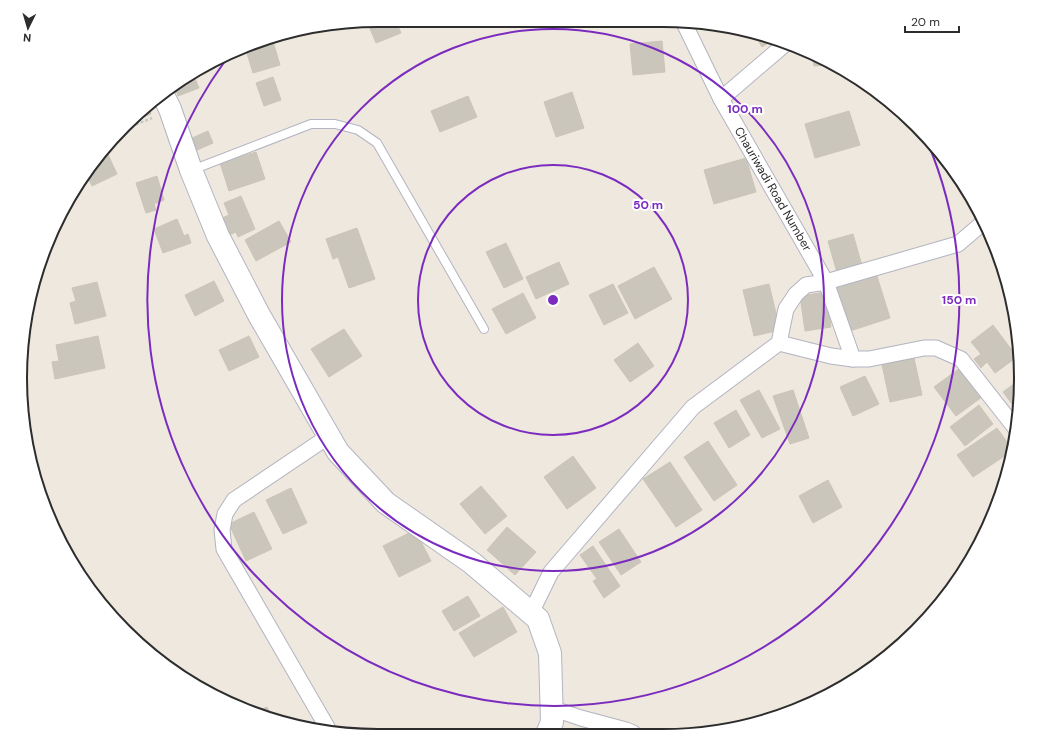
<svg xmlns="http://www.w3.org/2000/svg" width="1041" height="756" viewBox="0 0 1041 756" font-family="'DM Sans',sans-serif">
	<rect width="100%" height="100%" fill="#efe8de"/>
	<g fill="#cbc6bc" stroke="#cbc5b7">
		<path d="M 378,20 L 395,20 L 401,33 L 376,43 L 367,21 Z"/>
		<path d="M 753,32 L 755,32 L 773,40 L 762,47 Z"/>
		<path d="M 272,38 L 280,65 L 253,73 L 246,50 Z"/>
		<path d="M 662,41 L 665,72 L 633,75 L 630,44 Z"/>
		<path d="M 809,56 L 827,65 L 814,66 L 813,59 L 809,59 Z"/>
		<path d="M 193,74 L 199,88 L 178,96 L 174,85 L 179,80 Z"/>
		<path d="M 273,77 L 281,100 L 264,106 L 256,83 Z"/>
		<path d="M 572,92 L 584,128 L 556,137 L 544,102 Z"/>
		<path d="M 468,96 L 477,117 L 440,132 L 431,111 Z"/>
		<path d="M 149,107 L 151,114 L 132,122 Z"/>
		<path d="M 849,111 L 860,145 L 815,158 L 805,124 Z"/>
		<path d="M 208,131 L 213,143 L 195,151 L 190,139 Z"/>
		<path d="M 105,148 L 117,174 L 92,186 L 87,175 Z"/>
		<path d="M 256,152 L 265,179 L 229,191 L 220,163 Z"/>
		<path d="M 746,158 L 756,192 L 714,204 L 704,170 Z"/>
		<path d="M 157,176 L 164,200 L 154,204 L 156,210 L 146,213 L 136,183 Z"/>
		<path d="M 241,196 L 255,229 L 238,237 L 236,232 L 229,235 L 222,218 L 229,215 L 224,203 Z"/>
		<path d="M 177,219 L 184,236 L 188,234 L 191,243 L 163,253 L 154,229 Z"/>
		<path d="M 279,221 L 291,242 L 256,261 L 245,240 Z"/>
		<path d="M 357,228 L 375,279 L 349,288 L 338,257 L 333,259 L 326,239 Z"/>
		<path d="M 853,234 L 863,269 L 838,276 L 828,241 Z"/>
		<path d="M 506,243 L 523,279 L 504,288 L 486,252 Z"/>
		<path d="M 559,262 L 569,284 L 536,299 L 526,277 Z"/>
		<path d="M 654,267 L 672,299 L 635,319 L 618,286 Z"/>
		<path d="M 876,273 L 890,318 L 850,331 L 836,285 Z"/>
		<path d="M 214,281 L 224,301 L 195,316 L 185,295 Z"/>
		<path d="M 97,282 L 106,316 L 75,324 L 70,303 L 76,301 L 72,288 Z"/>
		<path d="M 613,284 L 628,313 L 604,325 L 589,295 Z"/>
		<path d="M 769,284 L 780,330 L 754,336 L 743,290 Z"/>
		<path d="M 826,292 L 831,327 L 805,331 L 800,296 Z"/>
		<path d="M 523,293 L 536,318 L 506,334 L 492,309 Z"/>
		<path d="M 993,325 L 1017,357 L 995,373 L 987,362 L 981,368 L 974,359 L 981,354 L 971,342 Z"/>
		<path d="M 344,329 L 362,356 L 329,377 L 311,349 Z"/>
		<path d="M 98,336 L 105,368 L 55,379 L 52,362 L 59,361 L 56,345 Z"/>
		<path d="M 249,336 L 259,357 L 229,371 L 219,350 Z"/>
		<path d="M 638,343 L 654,366 L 630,382 L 614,360 Z"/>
		<path d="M 914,358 L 922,395 L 890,402 L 882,365 Z"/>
		<path d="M 960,368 L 982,397 L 956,416 L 934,387 Z"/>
		<path d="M 865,376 L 879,404 L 853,416 L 840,387 Z"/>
		<path d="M 1019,380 L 1018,412 L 1003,392 Z"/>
		<path d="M 759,390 L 780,429 L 762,438 L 740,400 Z"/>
		<path d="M 793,390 L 809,438 L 790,444 L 773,396 Z"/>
		<path d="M 979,405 L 993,424 L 965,446 L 950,427 Z"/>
		<path d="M 736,410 L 750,435 L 729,448 L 714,423 Z"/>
		<path d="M 997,428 L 1012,449 L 1012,451 L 973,477 L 957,455 Z"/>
		<path d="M 708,441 L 737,485 L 714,501 L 684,457 Z"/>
		<path d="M 573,456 L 596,488 L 567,509 L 544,477 Z"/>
		<path d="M 670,462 L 702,510 L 676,527 L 643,479 Z"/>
		<path d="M 828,480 L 842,507 L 813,523 L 799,496 Z"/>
		<path d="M 481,486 L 507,516 L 485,534 L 460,504 Z"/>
		<path d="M 291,488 L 307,523 L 283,534 L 266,500 Z"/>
		<path d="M 254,512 L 272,549 L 246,561 L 229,524 Z"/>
		<path d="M 507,527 L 536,552 L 515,575 L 487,550 Z"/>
		<path d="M 619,529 L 641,562 L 621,575 L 599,542 Z"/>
		<path d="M 415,530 L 431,561 L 399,577 L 383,546 Z"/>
		<path d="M 593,546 L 620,586 L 604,598 L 593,581 L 597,579 L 580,555 Z"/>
		<path d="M 468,596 L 480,616 L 454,631 L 442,611 Z"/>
		<path d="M 503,607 L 517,632 L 474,657 L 459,633 Z"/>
		<path d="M 267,707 L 273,719 L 255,712 Z"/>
	</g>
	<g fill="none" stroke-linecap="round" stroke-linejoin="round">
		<defs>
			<path id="lane" d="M 192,170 L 311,124 L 335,124 L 358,130 L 377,143 L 484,329"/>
			<g id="street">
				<path d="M 684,23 L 721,99 L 826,282 L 853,359"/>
				<path d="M 721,99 L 784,45"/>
				<path d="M 779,343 L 831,356 L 853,359 L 869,359 L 924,348 L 936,348 L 961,359 L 1017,430"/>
				<path d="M 531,613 L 551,572 L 693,407 L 779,343 L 786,309 L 796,294 L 806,285 L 826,282 L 958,244 L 985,221"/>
				<path d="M 551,708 L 581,718 L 626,730 L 633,733"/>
				<path d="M 327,727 L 224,549 L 222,530 L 225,514 L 234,500 L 329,436"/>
			</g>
			<path id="secondary" d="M 163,95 L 170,109 L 191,170 L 218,236 L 259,315 L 338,452 L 386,503 L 472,563 L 538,619 L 550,653 L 552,722 L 547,734"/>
		</defs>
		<use href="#lane" stroke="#b2b4c1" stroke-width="10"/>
		<use href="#street" stroke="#b2b4c1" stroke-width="17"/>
		<use href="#secondary" stroke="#b2b4c1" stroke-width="24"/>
		<path stroke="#c8c8c8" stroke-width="2.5" stroke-dasharray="3 2" stroke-linecap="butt" d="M 122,130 L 152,118"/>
		<use href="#lane" stroke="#fff" stroke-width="8"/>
		<use href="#street" stroke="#fff" stroke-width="15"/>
		<use href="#secondary" stroke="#fff" stroke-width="22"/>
	</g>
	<g fill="none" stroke="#7b2cbf" stroke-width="2">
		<circle cx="553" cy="300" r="135"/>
		<circle cx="553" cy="300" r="271"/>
		<path d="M927 141A406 406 0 1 1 225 61"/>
	</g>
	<g text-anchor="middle" stroke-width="4" stroke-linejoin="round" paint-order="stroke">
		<g font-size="12" fill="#2d2d2d" stroke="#fff">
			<text transform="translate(773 189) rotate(60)" y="4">Chauriwadi Road Number</text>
		</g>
	</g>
	<path d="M0 0H1041V756H0ZM378 27H663A351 351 0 0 1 1014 378V378A351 351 0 0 1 663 729H378A351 351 0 0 1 27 378V378A351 351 0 0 1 378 27Z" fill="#fff" fill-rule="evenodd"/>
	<path fill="none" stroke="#2d2d2d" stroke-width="2" d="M378 27H663A351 351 0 0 1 1014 378V378A351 351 0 0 1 663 729H378A351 351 0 0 1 27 378V378A351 351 0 0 1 378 27Z"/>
	<circle cx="553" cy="300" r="6" fill="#7b2cbf" stroke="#fff" stroke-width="2"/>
	<g font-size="12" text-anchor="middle" font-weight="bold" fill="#7b2cbf" stroke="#fff" stroke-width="4" stroke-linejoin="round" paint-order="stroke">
		<text x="745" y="113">100 m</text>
		<text x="648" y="209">50 m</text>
		<text x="959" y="304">150 m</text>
	</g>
	<g transform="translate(28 28) rotate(185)" stroke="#ffffff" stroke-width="3" paint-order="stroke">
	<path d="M0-3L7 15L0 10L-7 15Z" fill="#2d2d2d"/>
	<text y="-6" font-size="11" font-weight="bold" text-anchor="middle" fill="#2d2d2d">N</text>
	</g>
	<path d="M905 26v6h54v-6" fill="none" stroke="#2d2d2d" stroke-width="2"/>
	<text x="911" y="26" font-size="12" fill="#2d2d2d" stroke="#ffffff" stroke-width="3" paint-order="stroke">20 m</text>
</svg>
